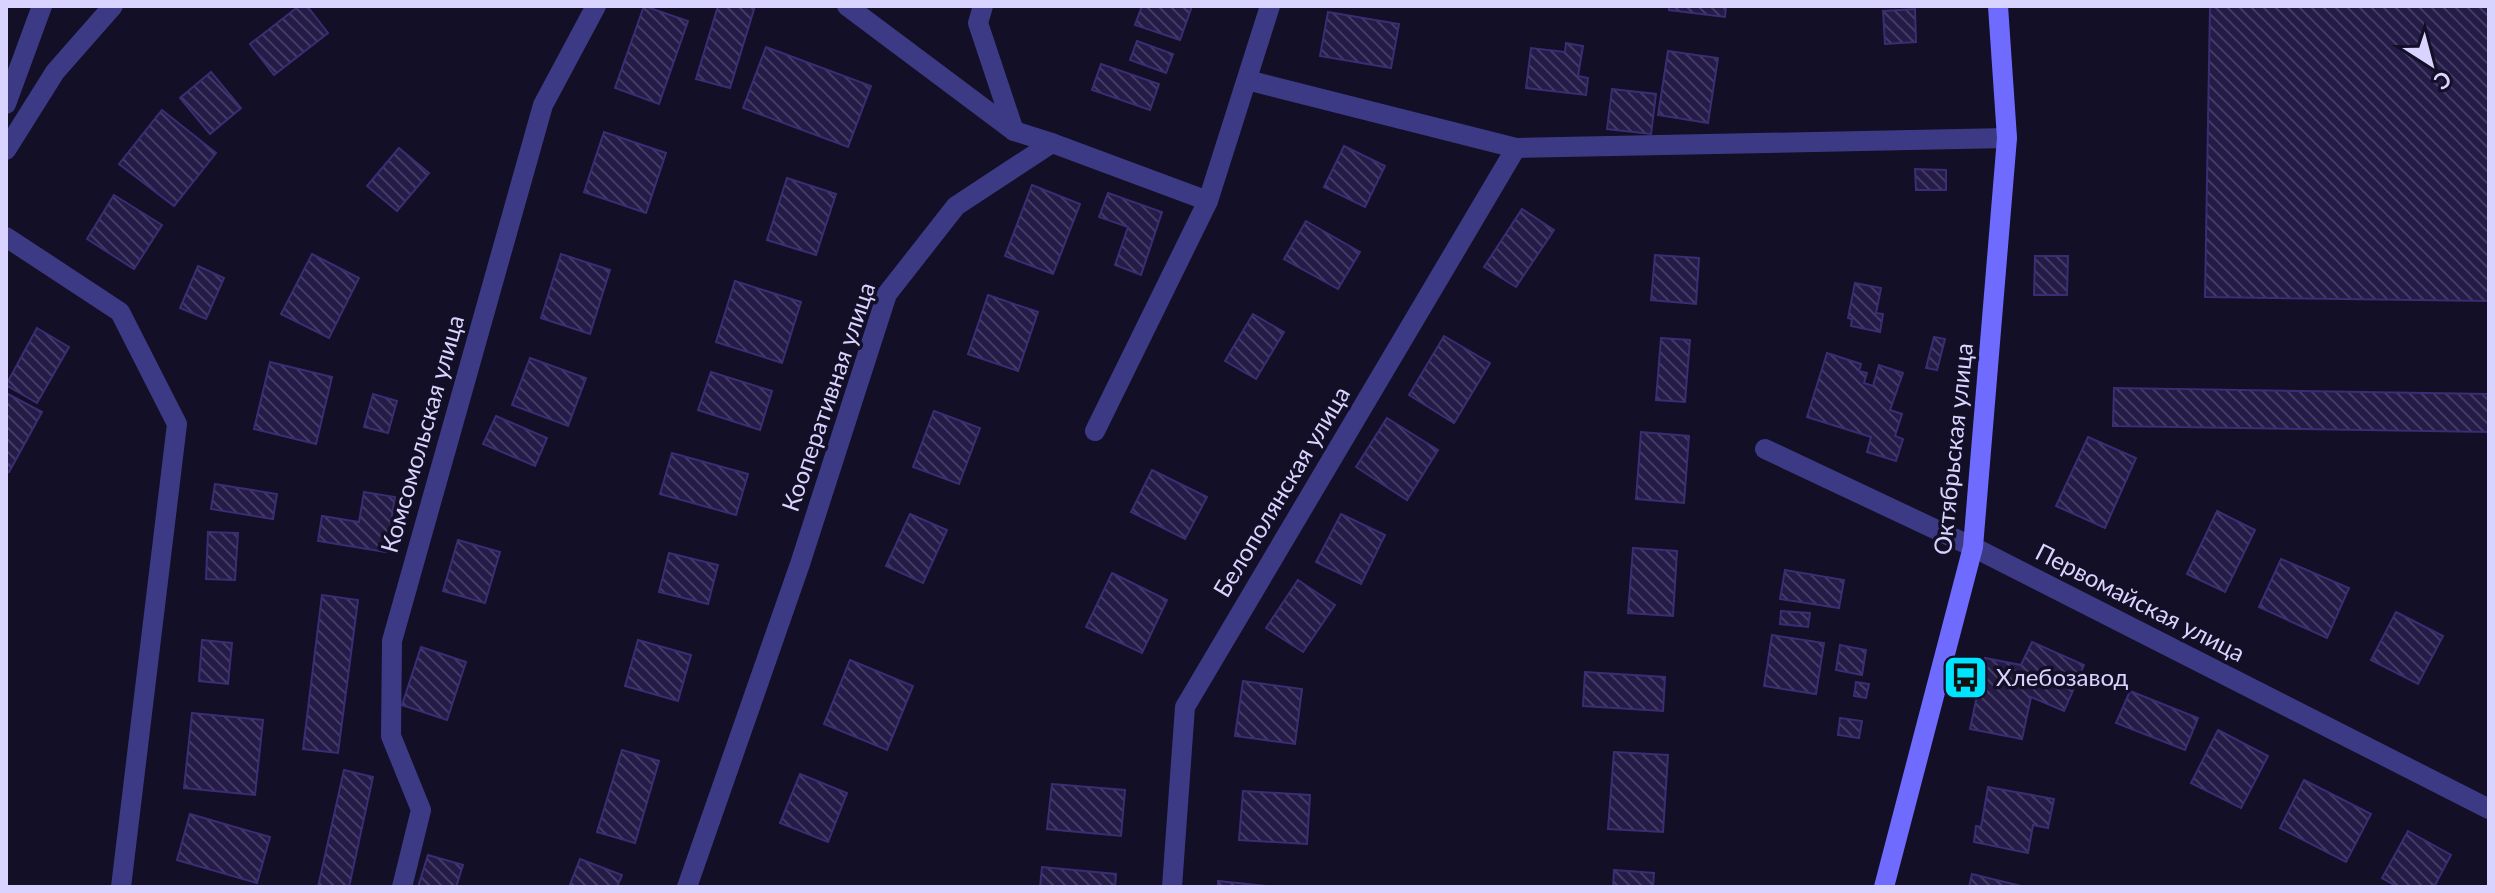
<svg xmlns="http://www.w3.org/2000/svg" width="2495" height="893" viewBox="0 0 2495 893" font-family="Lato,sans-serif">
	<defs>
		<pattern id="building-back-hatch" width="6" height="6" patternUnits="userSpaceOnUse" patternTransform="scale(2)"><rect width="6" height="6" fill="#241b47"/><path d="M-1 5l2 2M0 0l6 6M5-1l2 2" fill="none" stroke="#433b63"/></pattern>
	</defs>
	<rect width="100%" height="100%" fill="#130f26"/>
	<g fill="url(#building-back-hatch)" stroke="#3b2d73" stroke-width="2">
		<path d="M 299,6 L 307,6 L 328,33 L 274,75 L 250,44 Z"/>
		<path d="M 644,6 L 688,21 L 659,104 L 615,88 Z"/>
		<path d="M 718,6 L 755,6 L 730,88 L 696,79 Z"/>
		<path d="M 1142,6 L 1192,6 L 1180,40 L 1135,25 Z"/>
		<path d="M 1669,6 L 1726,6 L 1725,17 L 1669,10 Z"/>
		<path d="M 2210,6 L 2489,6 L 2489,301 L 2205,297 Z"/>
		<path d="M 1915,9 L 1916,42 L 1885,44 L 1883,11 Z"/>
		<path d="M 1328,12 L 1399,24 L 1391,68 L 1320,56 Z"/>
		<path d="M 1137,41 L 1173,54 L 1166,73 L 1130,60 Z"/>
		<path d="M 1566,43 L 1583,46 L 1578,76 L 1588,78 L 1586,95 L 1526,88 L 1531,48 L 1565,52 Z"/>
		<path d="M 766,47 L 871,86 L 848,147 L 743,108 Z"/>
		<path d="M 1668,51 L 1718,58 L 1708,123 L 1658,115 Z"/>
		<path d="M 1101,64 L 1159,84 L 1150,110 L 1092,90 Z"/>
		<path d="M 211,72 L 241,108 L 210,134 L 180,98 Z"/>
		<path d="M 1612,89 L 1656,94 L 1651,134 L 1607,129 Z"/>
		<path d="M 162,110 L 216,153 L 174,206 L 119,164 Z"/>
		<path d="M 604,132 L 666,153 L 646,213 L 584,192 Z"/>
		<path d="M 1344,146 L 1385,166 L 1365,207 L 1324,187 Z"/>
		<path d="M 399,148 L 429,173 L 397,211 L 367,186 Z"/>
		<path d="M 1915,169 L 1946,170 L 1946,190 L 1916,190 Z"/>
		<path d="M 787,178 L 836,194 L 816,255 L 767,240 Z"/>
		<path d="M 1032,185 L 1080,204 L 1053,274 L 1005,256 Z"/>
		<path d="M 1108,193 L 1162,212 L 1141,275 L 1115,265 L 1128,227 L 1099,217 Z"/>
		<path d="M 114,195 L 162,225 L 134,269 L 87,239 Z"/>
		<path d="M 1522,209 L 1554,230 L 1516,287 L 1484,267 Z"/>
		<path d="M 1306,221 L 1360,252 L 1338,289 L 1284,259 Z"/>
		<path d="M 312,254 L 359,278 L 329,338 L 281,314 Z"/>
		<path d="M 561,254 L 610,270 L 590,334 L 541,318 Z"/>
		<path d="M 1655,255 L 1699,258 L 1696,304 L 1651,300 Z"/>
		<path d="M 2035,256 L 2068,256 L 2067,295 L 2034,295 Z"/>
		<path d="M 198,266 L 224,278 L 206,319 L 180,308 Z"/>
		<path d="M 735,281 L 801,302 L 782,363 L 716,342 Z"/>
		<path d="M 1855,283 L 1881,288 L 1876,313 L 1883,314 L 1880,332 L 1851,326 L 1852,319 L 1848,318 Z"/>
		<path d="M 988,295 L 1038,312 L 1018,371 L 968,354 Z"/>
		<path d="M 1253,314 L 1284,332 L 1256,379 L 1225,361 Z"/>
		<path d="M 37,328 L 69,347 L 37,403 L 6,385 Z"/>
		<path d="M 1444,336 L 1490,363 L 1454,423 L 1409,395 Z"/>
		<path d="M 1934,337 L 1945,339 L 1937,370 L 1926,368 Z"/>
		<path d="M 1661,338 L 1690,340 L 1685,402 L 1656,400 Z"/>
		<path d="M 1827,353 L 1861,364 L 1859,371 L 1867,373 L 1864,383 L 1873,386 L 1879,365 L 1903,373 L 1890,410 L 1902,414 L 1895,436 L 1903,439 L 1896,461 L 1867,452 L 1871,437 L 1807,417 Z"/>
		<path d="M 530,358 L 586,378 L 568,426 L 512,405 Z"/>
		<path d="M 270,362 L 332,377 L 316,444 L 254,429 Z"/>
		<path d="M 711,372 L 772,391 L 760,430 L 698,410 Z"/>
		<path d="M 2114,388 L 2489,394 L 2489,432 L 2113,426 Z"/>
		<path d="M 6,393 L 42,412 L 9,472 L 6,470 Z"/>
		<path d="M 373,394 L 397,401 L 388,433 L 364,427 Z"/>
		<path d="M 934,411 L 980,428 L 959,484 L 913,467 Z"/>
		<path d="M 496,416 L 547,438 L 535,466 L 483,444 Z"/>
		<path d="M 1387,418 L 1438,450 L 1407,500 L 1356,467 Z"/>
		<path d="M 1641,432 L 1689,436 L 1684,503 L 1636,499 Z"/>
		<path d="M 2088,437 L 2136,458 L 2105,528 L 2056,506 Z"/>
		<path d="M 672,453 L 748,474 L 736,515 L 660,494 Z"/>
		<path d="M 1152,470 L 1207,497 L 1185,539 L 1131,512 Z"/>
		<path d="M 215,484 L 277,494 L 273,519 L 211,509 Z"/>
		<path d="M 364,492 L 395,497 L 386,552 L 318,541 L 322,516 L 359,522 Z"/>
		<path d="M 2217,511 L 2255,530 L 2225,592 L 2187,574 Z"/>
		<path d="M 910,514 L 947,530 L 923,583 L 886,566 Z"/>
		<path d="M 1341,514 L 1385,535 L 1361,584 L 1316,562 Z"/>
		<path d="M 208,532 L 238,533 L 235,580 L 206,579 Z"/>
		<path d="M 458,540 L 500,552 L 485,603 L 443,591 Z"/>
		<path d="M 1633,548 L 1677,551 L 1673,616 L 1628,613 Z"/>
		<path d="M 669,553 L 718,565 L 708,604 L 659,592 Z"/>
		<path d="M 2281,559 L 2349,588 L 2327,638 L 2259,607 Z"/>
		<path d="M 1785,570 L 1844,580 L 1839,608 L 1780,599 Z"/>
		<path d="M 1112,573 L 1167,600 L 1142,653 L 1086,627 Z"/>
		<path d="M 1298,580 L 1335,605 L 1303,652 L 1266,628 Z"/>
		<path d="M 322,595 L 358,600 L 338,753 L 303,749 Z"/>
		<path d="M 1781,611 L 1810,613 L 1808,627 L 1780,624 Z"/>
		<path d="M 2396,612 L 2443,636 L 2418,684 L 2371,660 Z"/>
		<path d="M 1772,635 L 1824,643 L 1816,694 L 1764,686 Z"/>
		<path d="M 202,640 L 232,643 L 228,684 L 199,681 Z"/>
		<path d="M 638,640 L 691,655 L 678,701 L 625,686 Z"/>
		<path d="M 2032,642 L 2084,665 L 2064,711 L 2031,697 L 2022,739 L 1970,729 L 1985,658 L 2021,665 Z"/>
		<path d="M 1840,645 L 1866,650 L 1862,675 L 1836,670 Z"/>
		<path d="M 421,647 L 466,662 L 447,720 L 402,705 Z"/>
		<path d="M 850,660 L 913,686 L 887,750 L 824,724 Z"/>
		<path d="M 1585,672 L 1665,677 L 1663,711 L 1583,706 Z"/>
		<path d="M 1243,681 L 1302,689 L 1295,744 L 1235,736 Z"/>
		<path d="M 1856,682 L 1869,684 L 1866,698 L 1854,696 Z"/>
		<path d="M 2130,691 L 2198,718 L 2185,750 L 2116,723 Z"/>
		<path d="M 192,713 L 263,720 L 255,795 L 184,788 Z"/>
		<path d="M 1840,718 L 1862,721 L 1859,738 L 1838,735 Z"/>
		<path d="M 2218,730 L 2268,756 L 2241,808 L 2191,783 Z"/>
		<path d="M 622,750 L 659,761 L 635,843 L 597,832 Z"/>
		<path d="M 1614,752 L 1668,755 L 1663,832 L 1608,829 Z"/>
		<path d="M 344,770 L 373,777 L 349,887 L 318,887 Z"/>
		<path d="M 800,774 L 847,793 L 828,842 L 780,823 Z"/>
		<path d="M 2304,780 L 2371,814 L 2346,862 L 2280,828 Z"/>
		<path d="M 1052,784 L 1125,790 L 1121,836 L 1047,829 Z"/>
		<path d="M 1988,787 L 2054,799 L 2048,828 L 2033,825 L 2028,853 L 1974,842 L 1976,826 L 1981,827 Z"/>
		<path d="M 1243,791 L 1310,795 L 1307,844 L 1239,840 Z"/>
		<path d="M 190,814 L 270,837 L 257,883 L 177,860 Z"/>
		<path d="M 2408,831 L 2451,855 L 2434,887 L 2398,887 L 2382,878 Z"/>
		<path d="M 428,855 L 463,865 L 456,887 L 418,887 Z"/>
		<path d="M 580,859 L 622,875 L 617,887 L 569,887 Z"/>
		<path d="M 1042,867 L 1116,874 L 1115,887 L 1040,887 Z"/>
		<path d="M 1614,870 L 1654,873 L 1653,887 L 1613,887 Z"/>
		<path d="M 1972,874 L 2021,886 L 2021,887 L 1969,887 Z"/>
		<path d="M 1218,881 L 1276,887 L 1218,887 Z"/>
	</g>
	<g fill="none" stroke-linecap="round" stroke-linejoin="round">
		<g stroke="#3d3a85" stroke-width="20">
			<path d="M 847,6 L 1014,131 L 1052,143"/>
			<path d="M 983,6 L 978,23 L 1014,131"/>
			<path d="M 1247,80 L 1516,148 L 2007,138"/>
			<path d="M 6,104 L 42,6"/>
			<path d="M 6,150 L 55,72 L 113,6"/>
			<path d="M 6,237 L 120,312 L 177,424 L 121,887"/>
			<path d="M 1095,431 L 1208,201 L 1270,6"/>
			<path d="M 1765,449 L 1973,547 L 2489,809"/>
			<path d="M 402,887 L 421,810 L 391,736 L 392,641 L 543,105 L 596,6"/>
			<path d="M 687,887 L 800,564 L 887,294 L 956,206 L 1052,143 L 1208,201"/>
			<path d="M 1172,887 L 1185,707 L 1516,148"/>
		</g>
		<path stroke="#6f6bff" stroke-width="20" d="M 1884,887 L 1973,547 L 2007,138 L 1998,6"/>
	</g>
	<defs>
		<symbol id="bus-square" viewBox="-11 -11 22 22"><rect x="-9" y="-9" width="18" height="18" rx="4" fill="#00e5ff" stroke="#130f26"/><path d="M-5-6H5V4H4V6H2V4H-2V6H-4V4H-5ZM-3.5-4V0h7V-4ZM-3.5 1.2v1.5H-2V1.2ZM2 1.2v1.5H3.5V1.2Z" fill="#111"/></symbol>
	</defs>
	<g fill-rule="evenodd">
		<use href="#bus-square" x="1940" y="652" width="51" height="51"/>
	</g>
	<g text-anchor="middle" stroke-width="7" stroke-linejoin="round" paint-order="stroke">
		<g font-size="24" fill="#d9d4ff" stroke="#130f26">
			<text transform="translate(829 397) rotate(-71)" y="8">Кооперативная улица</text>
			<text transform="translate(423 434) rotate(-74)" y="8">Комсомольская улица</text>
			<text transform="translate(1954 449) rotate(-84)" y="8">Октябрьская улица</text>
			<text transform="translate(1282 492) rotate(-59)" y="8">Белополянская улица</text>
			<text transform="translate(2140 603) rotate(27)" y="8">Первомайская улица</text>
		</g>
		<g font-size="24" fill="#d9d4ff" stroke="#130f26" text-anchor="start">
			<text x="1996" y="686">Хлебозавод</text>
		</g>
	</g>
	<rect width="2495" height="893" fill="none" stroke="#d9d4ff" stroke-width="16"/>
	<g transform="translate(2431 64) rotate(144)" stroke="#130f26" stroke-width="6" paint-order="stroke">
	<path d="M0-6L14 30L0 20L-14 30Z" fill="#d9d4ff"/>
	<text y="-12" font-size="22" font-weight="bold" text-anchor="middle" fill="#d9d4ff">С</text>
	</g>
</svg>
